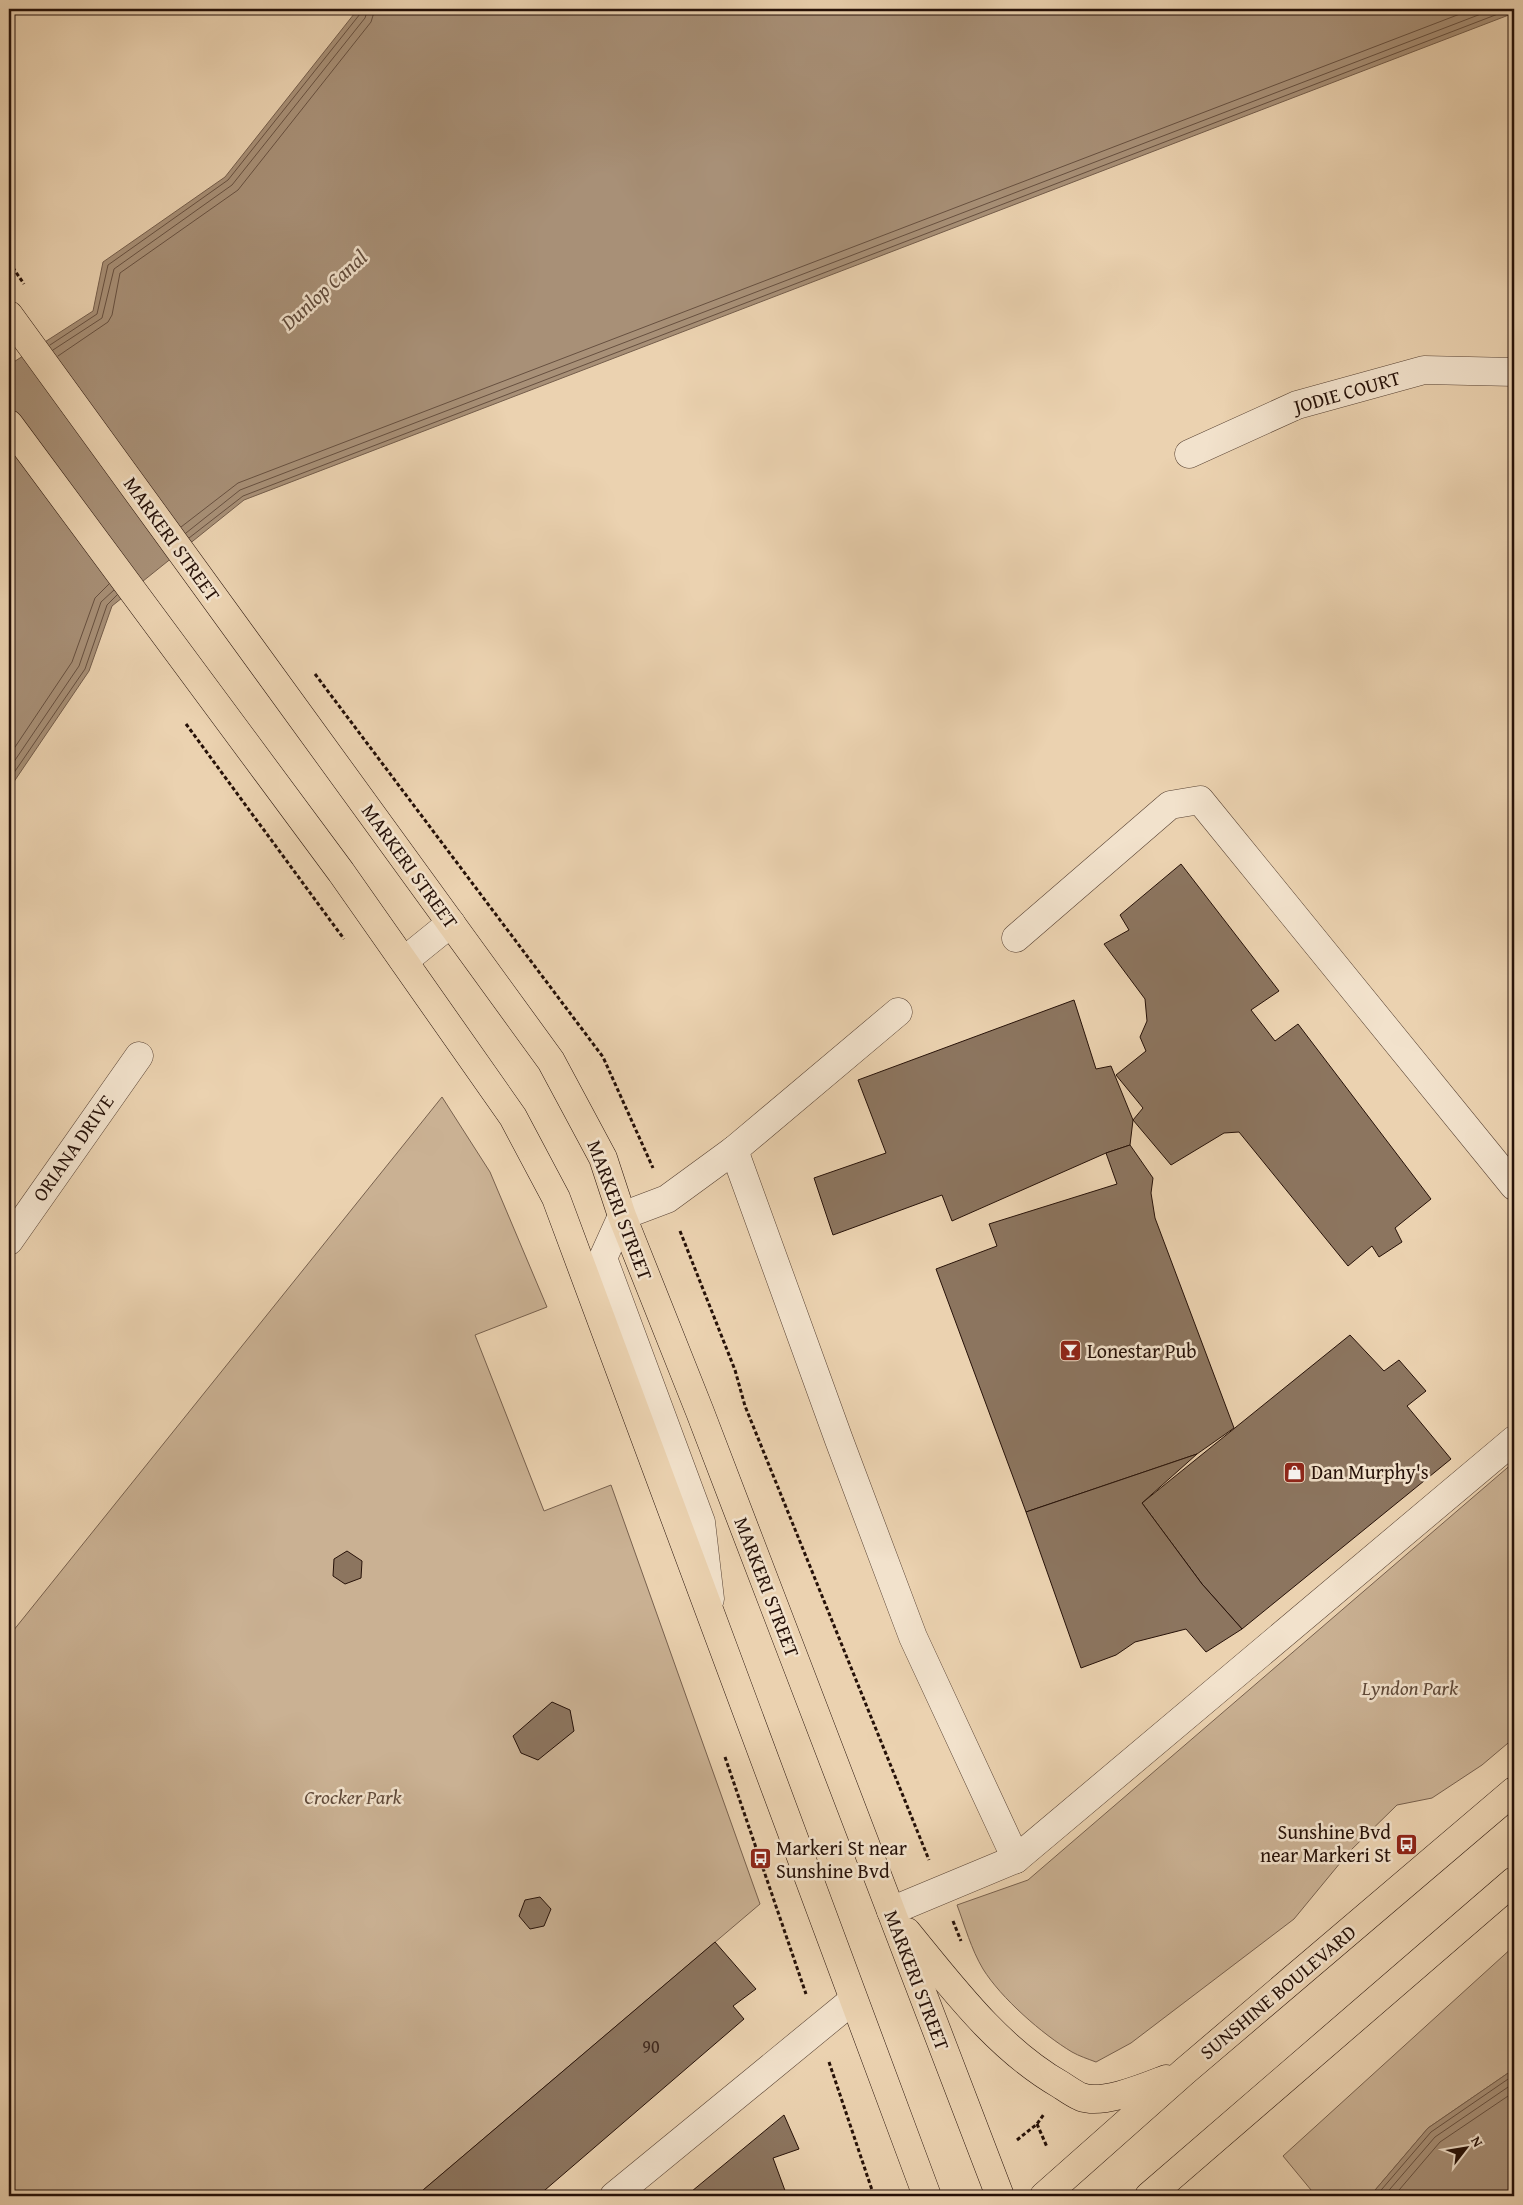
<svg xmlns="http://www.w3.org/2000/svg" width="1523" height="2205" viewBox="0 0 1523 2205" font-family="'Gentium Book Plus',serif">
	<rect width="100%" height="100%" fill="#ebd2b0"/>
	<filter id="stains"><feTurbulence type="fractalNoise" baseFrequency=".004" numOctaves="4"/><feColorMatrix values="0 0 0 0 .2 0 0 0 0 .09 0 0 0 0 .02 0 0 0 .5 -.17"/></filter>
	<radialGradient id="worn" r=".72"><stop offset=".6" stop-color="#630" stop-opacity="0"/><stop offset="1" stop-color="#630" stop-opacity=".3"/></radialGradient>
	<g fill="#cab193" stroke="#78614e">
		<path d="M 442,1097 L 490,1172 L 547,1307 L 475,1335 L 544,1511 L 611,1485 L 760,1904 L 416,2196 L 9,2196 L 9,1636 Z"/>
		<path d="M 1514,1462 L 1514,1738 L 1482,1765 L 1432,1798 L 1397,1805 L 1350,1851 L 1294,1919 L 1131,2043 L 1096,2062 C 1088,2059 1079,2056 1072,2052 C 1042,2034 1001,1998 983,1969 C 971,1949 965,1926 957,1905 L 1028,1880 Z"/>
		<path d="M 1514,1946 L 1514,2069 L 1428,2128 L 1370,2196 L 1316,2196 L 1283,2156 Z"/>
	</g>
	<g fill="#a89077" stroke="#745d4b">
		<path d="M 358,9 L 1514,9 L 1514,13 L 244,500 L 112,606 L 89,671 L 9,789 L 9,365 L 93,311 L 103,262 L 225,177 Z"/>
		<path d="M 1514,2069 L 1514,2196 L 1370,2196 L 1428,2128 Z"/>
	</g>
	<g fill="none" stroke-linecap="round" stroke-linejoin="round">
		<g stroke="#675040" stroke-width="1">
			<path d="M 50,345 L 97,314 L 108,265 L 228,180 L 360,14 L 361,9"/>
			<path d="M 53,350 L 102,318 L 114,269 L 232,185 L 365,18 L 368,9"/>
			<path d="M 58,356 L 108,322 L 112,315 L 120,273 L 238,190 L 371,22 L 375,9"/>
			<path d="M 181,527 L 238,483 L 1473,9"/>
			<path d="M 186,533 L 240,490 L 1494,9"/>
			<path d="M 189,538 L 243,496 L 1511,9"/>
			<path d="M 9,756 L 72,662 L 95,598 L 109,584"/>
			<path d="M 9,769 L 79,666 L 101,602 L 114,590"/>
			<path d="M 9,780 L 85,669 L 107,605 L 117,595"/>
			<path d="M 1376,2196 L 1431,2132 L 1514,2075"/>
			<path d="M 1384,2196 L 1435,2137 L 1514,2083"/>
			<path d="M 1394,2196 L 1440,2142 L 1514,2092"/>
		</g>
	</g>
	<g fill="#8c755f" stroke="#261108">
		<path d="M 1181,864 L 1279,991 L 1251,1010 L 1275,1041 L 1298,1024 L 1431,1199 L 1395,1228 L 1402,1242 L 1379,1257 L 1372,1246 L 1348,1266 L 1239,1132 L 1224,1133 L 1171,1165 L 1133,1120 L 1143,1108 L 1116,1075 L 1146,1051 L 1140,1037 L 1147,1021 L 1145,999 L 1104,944 L 1129,930 L 1120,915 Z"/>
		<path d="M 1074,1000 L 1096,1069 L 1111,1066 L 1133,1120 L 1130,1145 L 1106,1153 L 952,1221 L 942,1195 L 833,1235 L 814,1178 L 886,1153 L 858,1080 Z"/>
		<path d="M 1130,1145 L 1153,1178 L 1151,1193 L 1155,1218 L 1234,1428 L 1197,1454 L 1026,1512 L 936,1269 L 997,1246 L 989,1224 L 1117,1184 L 1106,1153 Z"/>
		<path d="M 1350,1335 L 1384,1371 L 1399,1360 L 1426,1391 L 1407,1406 L 1451,1459 L 1242,1629 L 1202,1584 L 1142,1503 Z"/>
		<path d="M 1197,1454 L 1142,1503 L 1202,1584 L 1242,1629 L 1206,1652 L 1186,1629 L 1135,1642 L 1116,1655 L 1081,1668 L 1026,1512 Z"/>
		<path d="M 347,1551 L 362,1561 L 361,1578 L 345,1584 L 333,1576 L 334,1559 Z"/>
		<path d="M 552,1702 L 570,1710 L 574,1731 L 538,1760 L 521,1753 L 513,1736 Z"/>
		<path d="M 540,1897 L 551,1909 L 544,1926 L 530,1929 L 519,1916 L 525,1900 Z"/>
		<path d="M 715,1942 L 756,1989 L 733,2006 L 744,2019 L 538,2196 L 416,2196 Z"/>
		<path d="M 784,2115 L 799,2149 L 773,2158 L 787,2196 L 686,2196 Z"/>
	</g>
	<g fill="none" stroke-linecap="round" stroke-linejoin="round">
		<defs>
			<g id="minor">
				<path d="M 1189,454 L 1297,405 L 1424,370 L 1514,372"/>
				<path d="M 1016,938 L 1170,805 L 1200,800 L 1514,1186"/>
				<path d="M 404,961 L 451,923"/>
				<path d="M 734,1150 L 839,1440 L 913,1637 L 1016,1859"/>
				<path d="M 9,1241 L 139,1056"/>
				<path d="M 710,1599 L 701,1522 L 603,1258 L 622,1216 L 667,1199 L 734,1150 L 898,1012"/>
				<path d="M 891,1911 L 1016,1859 L 1514,1440"/>
				<path d="M 614,2196 L 853,2000"/>
			</g>
			<g id="major">
				<path d="M 9,315 L 551,1061 L 603,1158 L 622,1216 L 700,1412 L 1000,2196"/>
				<path d="M 9,424 L 341,872 L 513,1117 L 556,1198 L 927,2196"/>
				<path d="M 907,1932 C 952,1987 998,2049 1061,2085 C 1067,2089 1074,2094 1081,2097 C 1103,2105 1145,2087 1166,2079"/>
				<path d="M 1044,2196 L 1185,2071 L 1514,1791"/>
				<path d="M 1149,2196 L 1514,1881"/>
			</g>
		</defs>
		<use href="#minor" stroke="#574132" stroke-width="29"/>
		<use href="#major" stroke="#261108" stroke-width="29"/>
		<g stroke="#261108" stroke-width="3" stroke-dasharray="4 2.5" stroke-linecap="butt">
			<path d="M 9,262 L 24,284"/>
			<path d="M 315,674 L 603,1057 L 653,1168"/>
			<path d="M 186,724 L 344,939"/>
			<path d="M 680,1231 L 735,1370 L 745,1406 L 929,1860"/>
			<path d="M 725,1757 L 806,1994"/>
			<path d="M 953,1921 L 961,1941"/>
			<path d="M 829,2062 L 874,2196"/>
			<path d="M 1037,2124 L 1047,2147"/>
			<path d="M 1017,2140 L 1037,2124 L 1044,2114"/>
		</g>
		<use href="#minor" stroke="#f2e2cc" stroke-width="28"/>
		<use href="#major" stroke="#ebd2b0" stroke-width="28"/>
	</g>
	<defs>
		<symbol id="bar-square" viewBox="-11 -11 22 22"><rect x="-9" y="-9" width="18" height="18" rx="4" fill="#8f2418" stroke="#f2e2cc"/><path d="M-6-5H6L.8 .8V4.5H3.5V6h-7V4.5H-.8V.8Z" fill="#fff"/></symbol>
		<symbol id="shop-square" viewBox="-11 -11 22 22"><rect x="-9" y="-9" width="18" height="18" rx="4" fill="#8f2418" stroke="#f2e2cc"/><path d="M-5-2.5h2.3a2.7 3.5 0 0 1 5.4 0H5L5.5 6h-11ZM-1.5-2.5h3a1.5 2.3 0 0 0-3 0Z" fill="#fff"/></symbol>
		<symbol id="bus-square" viewBox="-11 -11 22 22"><rect x="-9" y="-9" width="18" height="18" rx="4" fill="#8f2418" stroke="#f2e2cc"/><path d="M-5-6H5V4H4V6H2V4H-2V6H-4V4H-5ZM-3.5-4V0h7V-4ZM-3.5 1.2v1.5H-2V1.2ZM2 1.2v1.5H3.5V1.2Z" fill="#fff"/></symbol>
	</defs>
	<g fill-rule="evenodd">
		<use href="#bar-square" x="1058" y="1338" width="25" height="25"/>
		<use href="#shop-square" x="1282" y="1460" width="25" height="25"/>
		<use href="#bus-square" x="1394" y="1832" width="25" height="25"/>
		<use href="#bus-square" x="748" y="1846" width="25" height="25"/>
	</g>
	<g text-anchor="middle" stroke-width="5" stroke-linejoin="round" paint-order="stroke">
		<g font-size="18" fill="#402a1e">
			<text x="651" y="2053">90</text>
		</g>
		<g font-size="20" fill="#261108" stroke="#f2e2cc">
			<text transform="translate(1347 392) rotate(-16)" y="7">JODIE COURT</text>
			<text transform="translate(172 539) rotate(54)" y="7">MARKERI STREET</text>
			<text transform="translate(410 866) rotate(54)" y="7">MARKERI STREET</text>
			<text transform="translate(73 1148) rotate(-55)" y="7">ORIANA DRIVE</text>
			<text transform="translate(620 1210) rotate(69)" y="7">MARKERI STREET</text>
			<text transform="translate(767 1587) rotate(69)" y="7">MARKERI STREET</text>
			<text transform="translate(917 1980) rotate(69)" y="7">MARKERI STREET</text>
			<text transform="translate(1278 1992) rotate(-40)" y="7">SUNSHINE BOULEVARD</text>
		</g>
		<g font-size="20" fill="#261108" stroke="#f2e2cc" text-anchor="start">
			<text x="1087" y="1358">Lonestar Pub</text>
			<text x="1311" y="1479">Dan Murphy's</text>
			<text x="1391" y="1839" text-anchor="end">Sunshine Bvd<tspan x="1391" dy="23">near Markeri St</tspan></text>
			<text x="776" y="1855">Markeri St near<tspan x="776" dy="23">Sunshine Bvd</tspan></text>
		</g>
		<g font-size="20" font-style="italic" fill="#5f4939" stroke="#f2e2cc">
			<text x="1410" y="1695">Lyndon Park</text>
			<text x="353" y="1804">Crocker Park</text>
		</g>
		<g font-size="21" font-style="italic" fill="#604a3a" stroke="#f2e2cc">
			<text transform="translate(324 290) rotate(-42)" y="7">Dunlop Canal</text>
		</g>
	</g>
	<rect width="1523" height="2205" fill="none" stroke="#ebd2b0" stroke-width="30"/>
	<rect x="10" y="10" width="1503" height="2185" fill="none" stroke="#261108" stroke-width="2.5"/>
	<rect x="15" y="15" width="1493" height="2175" fill="none" stroke="#261108"/>
	<g transform="translate(1466 2148) rotate(59)" stroke="#f2e2cc" stroke-width="4" paint-order="stroke">
	<path d="M0-4L9 19L0 12L-9 19Z" fill="#261108"/>
	<text y="-8" font-size="14" font-weight="bold" text-anchor="middle" fill="#261108">N</text>
	</g>
	<rect width="100%" height="100%" filter="url(#stains)"/>
	<rect width="100%" height="100%" fill="url(#worn)"/>
</svg>
